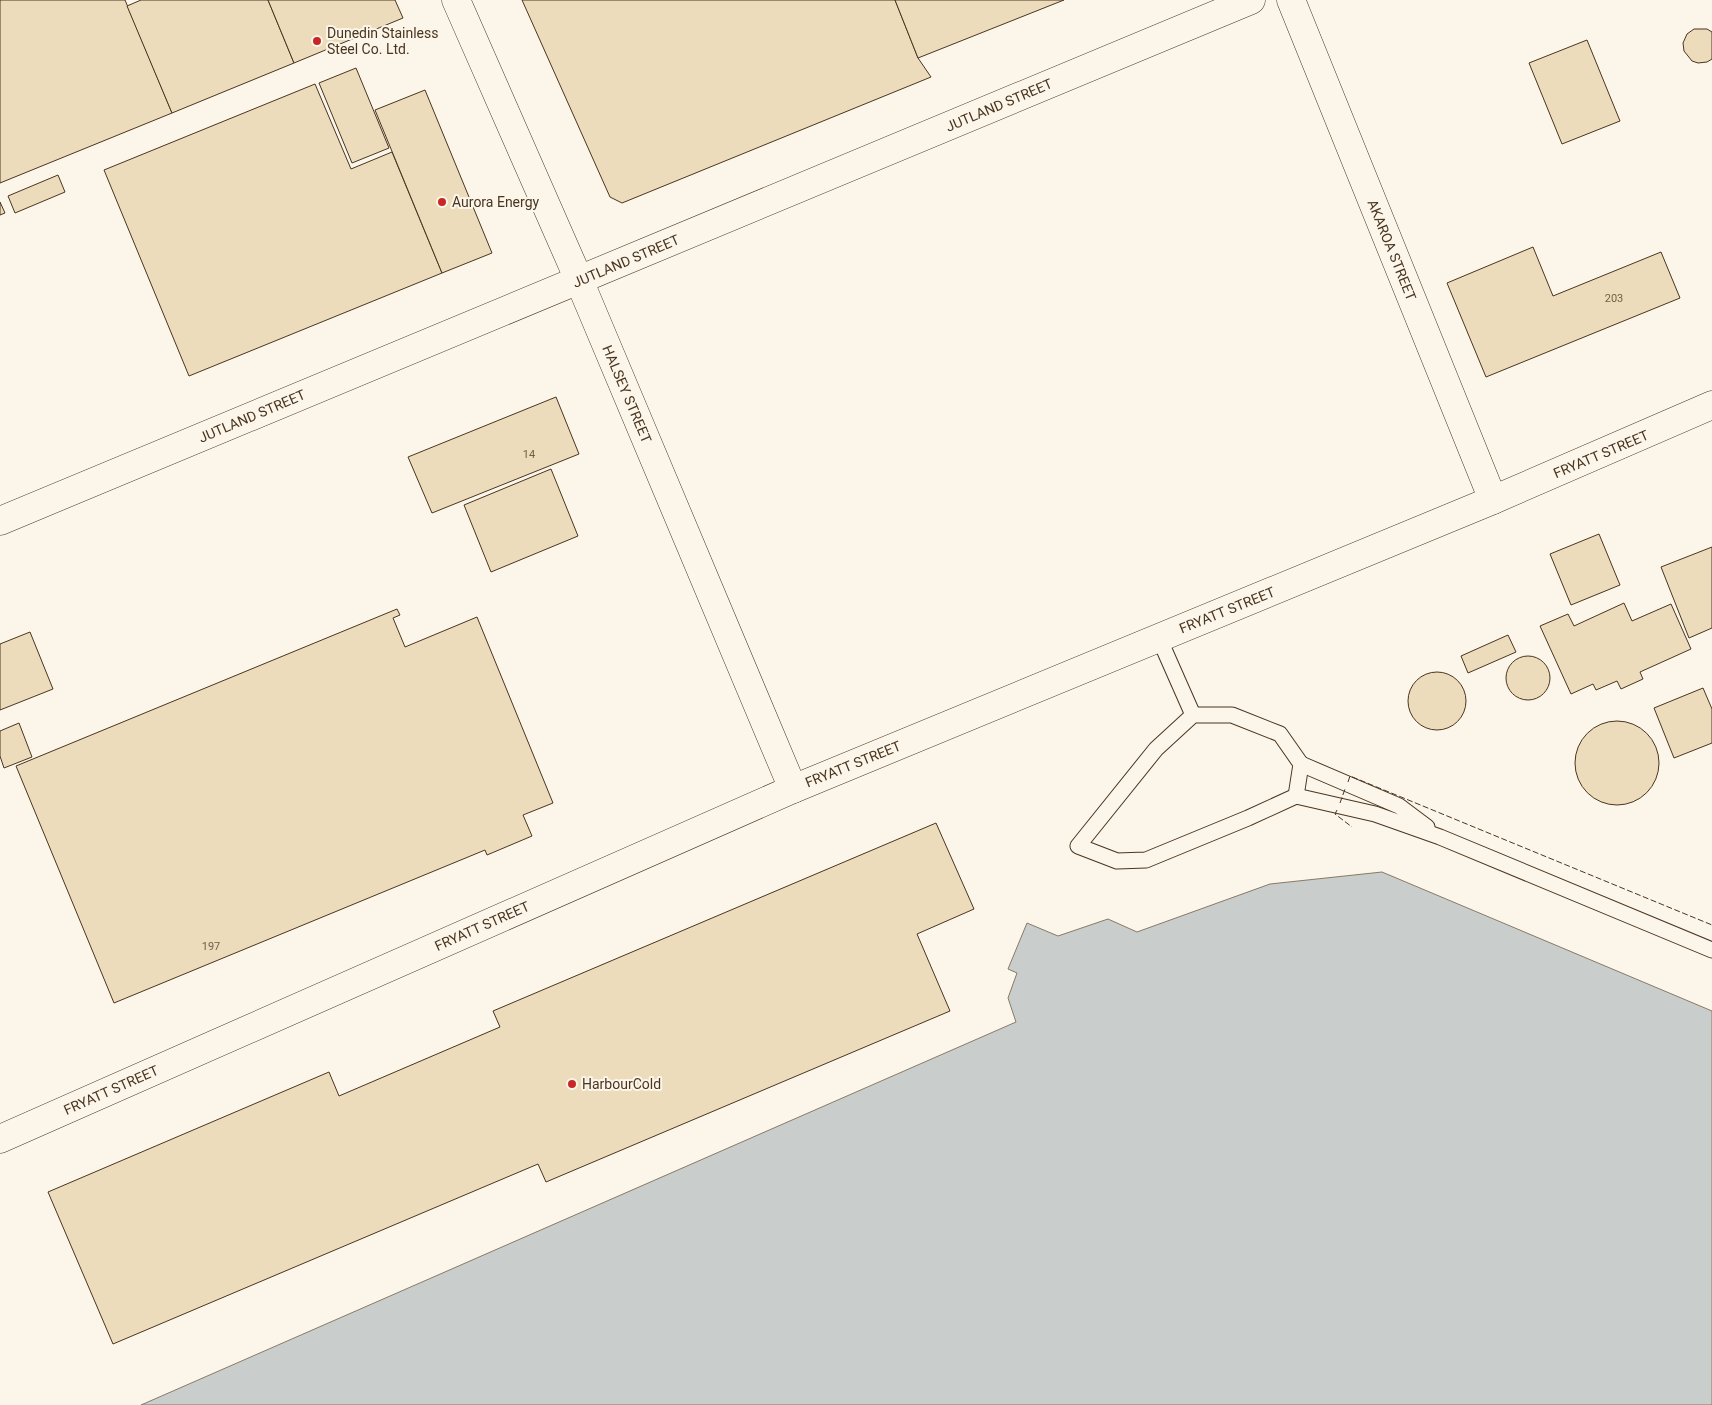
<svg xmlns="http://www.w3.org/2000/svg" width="1712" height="1405" viewBox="0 0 1712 1405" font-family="Roboto,sans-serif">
	<rect width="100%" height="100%" fill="#fbf6e9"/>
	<path fill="#c9cecd" stroke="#887966" d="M 1382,872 L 1712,1011 L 1712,1405 L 141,1405 L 1016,1022 L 1008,998 L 1017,973 L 1008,969 L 1027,923 L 1058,936 L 1108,919 L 1137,932 L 1270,884 Z"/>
	<g fill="#ecdcbc" stroke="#4a3520">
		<path d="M 0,0 L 125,0 L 172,113 L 0,183 Z"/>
		<path d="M 141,0 L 268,0 L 294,63 L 172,113 L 127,6 Z"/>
		<path d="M 268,0 L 395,0 L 403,18 L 294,63 Z"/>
		<path d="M 522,0 L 895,0 L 918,58 L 931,77 L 622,203 L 610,197 Z"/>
		<path d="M 895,0 L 1064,0 L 918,58 Z"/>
		<path d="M 1694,29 L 1707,29 L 1712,32 L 1712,59 L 1707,62 L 1698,63 L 1692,61 L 1684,51 L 1683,43 L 1687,34 Z"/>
		<path d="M 1587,40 L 1620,121 L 1562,144 L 1529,63 Z"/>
		<path d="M 356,68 L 389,148 L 352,163 L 319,83 Z"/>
		<path d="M 315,84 L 351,169 L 392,152 L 442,273 L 189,376 L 104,170 Z"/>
		<path d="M 425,90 L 492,253 L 442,273 L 375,110 Z"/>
		<path d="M 58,175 L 65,192 L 15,213 L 8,196 Z"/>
		<path d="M 0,202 L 5,213 L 0,215 Z"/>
		<path d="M 1533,247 L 1553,296 L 1661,252 L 1680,298 L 1486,377 L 1447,283 Z"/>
		<path d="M 556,397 L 579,454 L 432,513 L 408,457 Z"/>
		<path d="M 551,469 L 578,536 L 491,572 L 464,505 Z"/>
		<path d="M 1599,534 L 1620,585 L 1571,605 L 1550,554 Z"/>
		<path d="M 1712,547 L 1712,628 L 1689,638 L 1661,567 Z"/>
		<path d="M 1624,603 L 1632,621 L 1671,604 L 1691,649 L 1640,672 L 1643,679 L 1621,689 L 1617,681 L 1596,690 L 1593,684 L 1571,694 L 1540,626 L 1568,614 L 1574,626 Z"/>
		<path d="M 397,609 L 400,615 L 393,618 L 405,647 L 477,617 L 553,803 L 523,815 L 532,836 L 487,855 L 485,850 L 114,1003 L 16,766 Z"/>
		<path d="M 30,632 L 53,689 L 0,710 L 0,644 Z"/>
		<path d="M 1508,635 L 1516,652 L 1468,673 L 1461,656 Z"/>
		<circle cx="1528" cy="678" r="22"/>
		<circle cx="1437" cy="701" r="29"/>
		<path d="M 1703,688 L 1712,709 L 1712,743 L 1674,758 L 1654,708 Z"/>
		<circle cx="1617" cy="763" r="42"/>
		<path d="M 19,723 L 32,757 L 4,768 L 0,756 L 0,731 Z"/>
		<path d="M 936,823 L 974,909 L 917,934 L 950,1011 L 546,1182 L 538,1164 L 113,1344 L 48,1192 L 329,1072 L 339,1096 L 500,1027 L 493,1011 Z"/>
	</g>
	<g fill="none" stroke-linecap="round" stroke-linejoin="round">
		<defs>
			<g id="service">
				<path d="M 1159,638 L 1193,715"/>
				<path d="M 1193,715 L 1232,715 L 1280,734 L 1301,764 L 1296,796 L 1248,818 L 1146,860 L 1117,861 L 1078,846 L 1156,749 Z"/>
				<path d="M 1301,764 L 1399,806 L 1427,827"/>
				<path d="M 1296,796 L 1375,814 L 1440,837 L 1712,950"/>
			</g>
			<g id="minor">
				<path d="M 456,0 L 579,280 L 793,789"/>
				<path d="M 1291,0 L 1493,500"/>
				<path d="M 0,521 L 1251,0"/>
			</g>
			<path id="tertiary" d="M 0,1139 L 793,789 L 1493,500 L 1712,405"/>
		</defs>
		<use href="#service" stroke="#4a3520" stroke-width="17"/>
		<use href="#minor" stroke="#4a3520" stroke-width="29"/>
		<use href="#tertiary" stroke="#4a3520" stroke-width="29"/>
		<use href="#service" stroke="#fbf6e9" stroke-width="15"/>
		<use href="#minor" stroke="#fbf6e9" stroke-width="28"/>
		<use href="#tertiary" stroke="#fbf6e9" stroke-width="28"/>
		<g stroke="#4a3520" stroke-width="1" stroke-dasharray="6 2.5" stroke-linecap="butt">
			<path d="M 1348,782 L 1350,776 L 1712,925"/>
			<path d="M 1340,803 L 1345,789"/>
			<path d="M 1337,810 L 1335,814 L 1352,827"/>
		</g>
	</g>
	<g fill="#c62828" stroke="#fbf6e9" stroke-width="2">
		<circle cx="317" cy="41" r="5"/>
		<circle cx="442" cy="202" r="5"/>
		<circle cx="572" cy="1084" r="5"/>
	</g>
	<g text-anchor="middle" stroke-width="4" stroke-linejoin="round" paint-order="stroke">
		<g font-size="11" fill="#725f47">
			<text x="1614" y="302">203</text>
			<text x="529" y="458">14</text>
			<text x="211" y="950">197</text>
		</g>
		<g font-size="14" fill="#4a3520" stroke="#fbf6e9" text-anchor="start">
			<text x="327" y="38">Dunedin Stainless<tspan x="327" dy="16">Steel Co. Ltd.</tspan></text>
			<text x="452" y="207">Aurora Energy</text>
			<text x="582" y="1089">HarbourCold</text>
		</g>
		<g font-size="14" fill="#4a3520" stroke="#fbf6e9">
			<text transform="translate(999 105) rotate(-23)" y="5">JUTLAND STREET</text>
			<text transform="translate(1392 250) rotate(68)" y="5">AKAROA STREET</text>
			<text transform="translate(626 261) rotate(-23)" y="5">JUTLAND STREET</text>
			<text transform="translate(627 394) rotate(67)" y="5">HALSEY STREET</text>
			<text transform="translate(252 416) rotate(-23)" y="5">JUTLAND STREET</text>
			<text transform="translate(1601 454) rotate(-23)" y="5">FRYATT STREET</text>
			<text transform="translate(1227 610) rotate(-22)" y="5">FRYATT STREET</text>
			<text transform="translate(853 764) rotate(-22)" y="5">FRYATT STREET</text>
			<text transform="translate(482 926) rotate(-24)" y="5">FRYATT STREET</text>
			<text transform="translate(111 1090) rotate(-24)" y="5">FRYATT STREET</text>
		</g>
	</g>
</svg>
